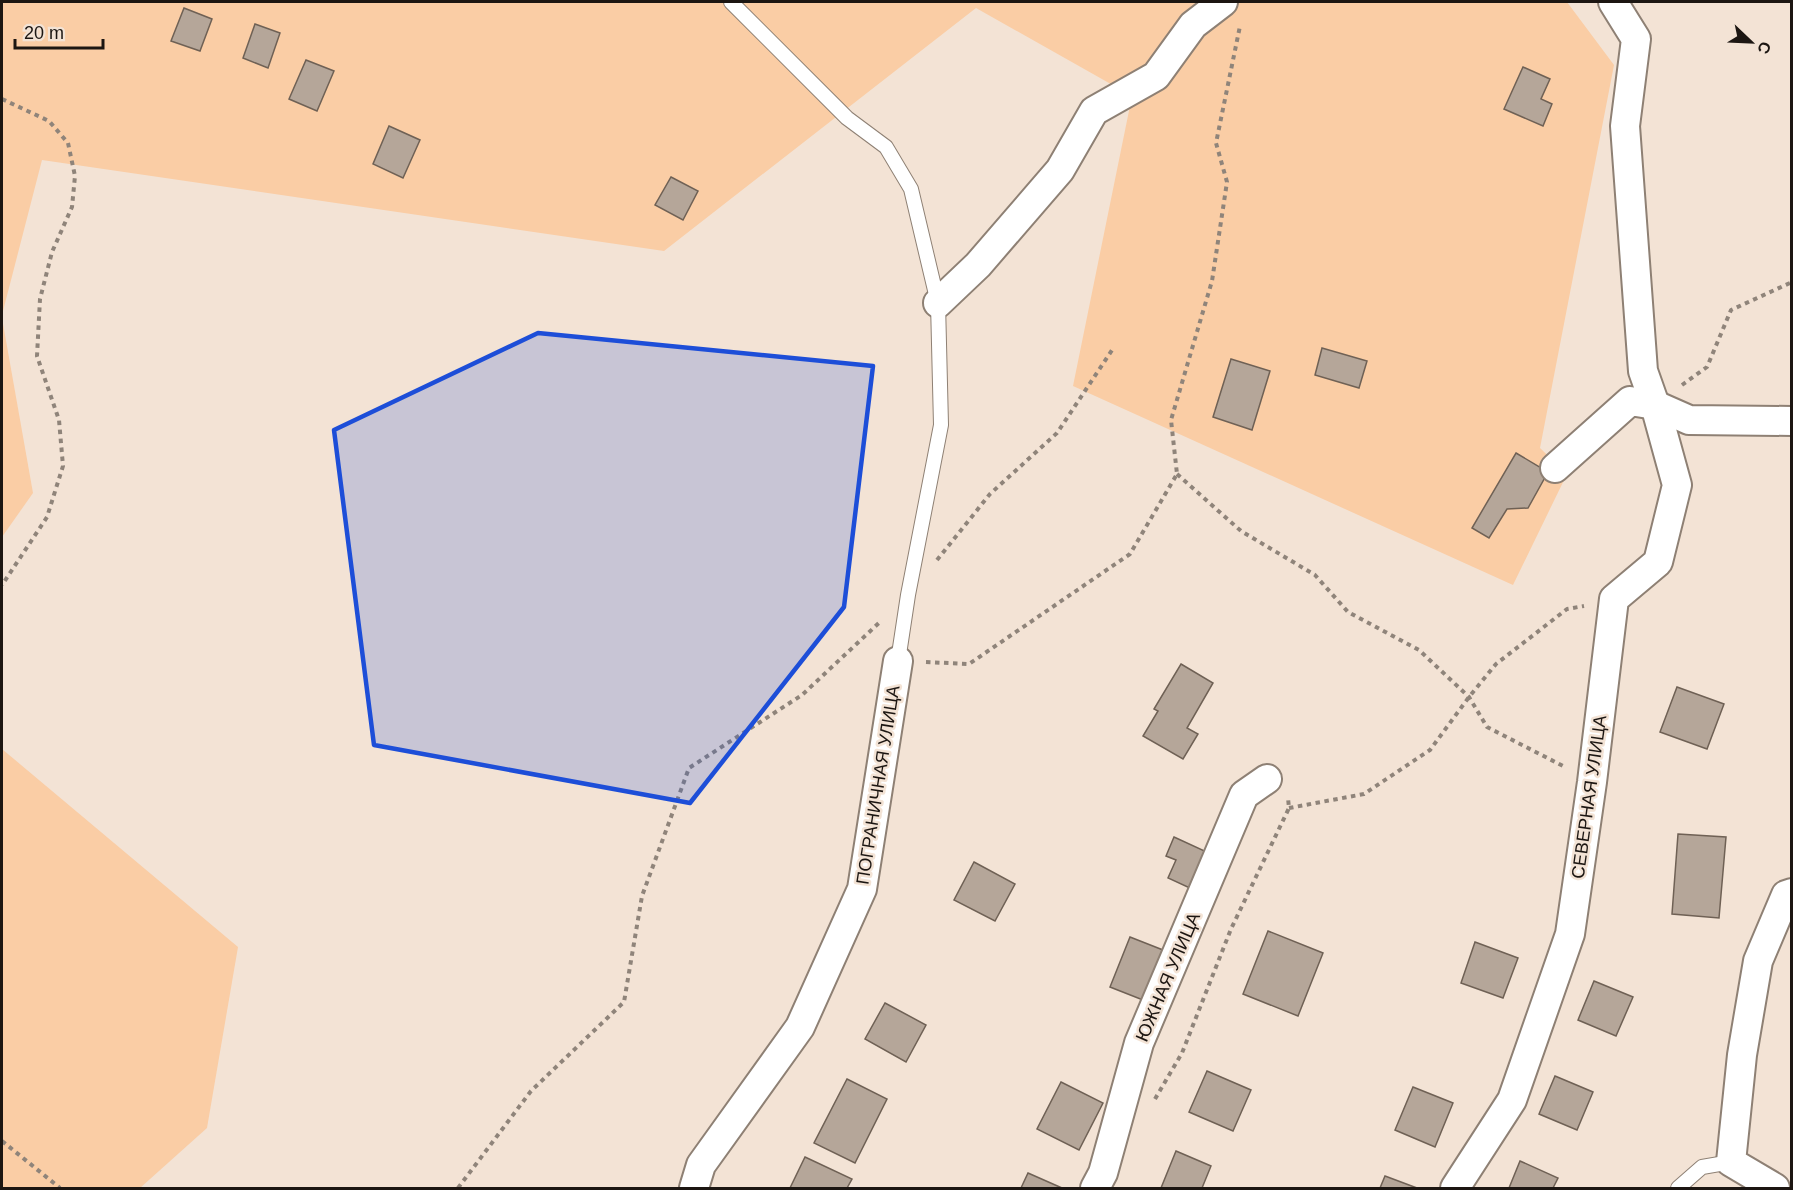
<svg xmlns="http://www.w3.org/2000/svg" width="1793" height="1190" viewBox="0 0 1793 1190" font-family="Helvetica,sans-serif">
	<rect width="100%" height="100%" fill="#f3e3d5"/>
	<g fill="#facda5">
		<path d="M 2,2 L 1567,2 L 1614,65 L 1540,448 L 1567,474 L 1513,585 L 1073,386 L 1132,96 L 976,8 L 664,251 L 42,160 L 2,315 Z"/>
		<path d="M 2,318 L 33,493 L 2,537 Z"/>
		<path d="M 2,749 L 238,947 L 207,1128 L 140,1188 L 2,1188 Z"/>
	</g>
	<g fill="#b5a699" stroke="#6f6155" stroke-width="1.5">
		<path d="M 184,8 L 212,19 L 200,51 L 171,41 Z"/>
		<path d="M 255,24 L 280,33 L 268,68 L 243,58 Z"/>
		<path d="M 306,60 L 334,71 L 317,111 L 289,99 Z"/>
		<path d="M 1523,67 L 1550,79 L 1541,99 L 1552,104 L 1543,126 L 1504,109 Z"/>
		<path d="M 389,126 L 420,140 L 403,178 L 373,164 Z"/>
		<path d="M 671,177 L 698,191 L 683,220 L 655,205 Z"/>
		<path d="M 1322,348 L 1367,361 L 1359,388 L 1315,375 Z"/>
		<path d="M 1231,359 L 1270,371 L 1252,430 L 1213,417 Z"/>
		<path d="M 1516,453 L 1548,472 L 1528,508 L 1507,509 L 1489,538 L 1472,528 Z"/>
		<path d="M 1181,664 L 1213,683 L 1187,728 L 1198,734 L 1183,759 L 1143,736 L 1158,711 L 1154,709 Z"/>
		<path d="M 1677,687 L 1724,704 L 1707,749 L 1660,732 Z"/>
		<path d="M 1678,834 L 1726,837 L 1719,918 L 1672,914 Z"/>
		<path d="M 1174,837 L 1209,853 L 1192,889 L 1168,878 L 1176,860 L 1166,856 Z"/>
		<path d="M 974,862 L 1015,884 L 995,921 L 954,900 Z"/>
		<path d="M 1268,931 L 1323,953 L 1298,1016 L 1243,994 Z"/>
		<path d="M 1130,937 L 1163,950 L 1143,1000 L 1110,987 Z"/>
		<path d="M 1475,942 L 1518,958 L 1503,998 L 1461,983 Z"/>
		<path d="M 1594,981 L 1633,997 L 1616,1036 L 1578,1020 Z"/>
		<path d="M 885,1003 L 926,1025 L 906,1062 L 865,1039 Z"/>
		<path d="M 1207,1071 L 1251,1090 L 1233,1131 L 1189,1112 Z"/>
		<path d="M 1555,1076 L 1593,1092 L 1577,1130 L 1539,1114 Z"/>
		<path d="M 847,1079 L 887,1099 L 855,1163 L 814,1143 Z"/>
		<path d="M 1061,1082 L 1103,1103 L 1079,1150 L 1037,1129 Z"/>
		<path d="M 1413,1087 L 1453,1103 L 1435,1147 L 1395,1130 Z"/>
		<path d="M 1176,1151 L 1211,1166 L 1202,1188 L 1161,1188 Z"/>
		<path d="M 805,1157 L 852,1179 L 847,1188 L 790,1188 Z"/>
		<path d="M 1520,1161 L 1558,1178 L 1553,1188 L 1509,1188 Z"/>
		<path d="M 1028,1173 L 1062,1188 L 1021,1188 Z"/>
		<path d="M 1385,1176 L 1417,1188 L 1380,1188 Z"/>
	</g>
	<g fill="none" stroke-linecap="round" stroke-linejoin="round">
		<defs>
			<g id="lane">
				<path d="M 731,2 L 847,118 L 886,147 L 911,189 L 938,303 L 941,425 L 908,595 L 898,661"/>
				<path d="M 1678,1188 L 1702,1167 L 1731,1162"/>
			</g>
			<g id="street">
				<path d="M 938,303 L 978,265 L 1060,170 L 1094,111 L 1156,76 L 1193,25 L 1223,2"/>
				<path d="M 1555,468 L 1630,401 L 1655,405 L 1689,420 L 1792,421"/>
				<path d="M 694,1188 L 701,1165 L 800,1027 L 862,889 L 898,661"/>
				<path d="M 1095,1188 L 1103,1173 L 1139,1043 L 1244,795 L 1267,779"/>
				<path d="M 1455,1188 L 1512,1100 L 1570,934 L 1592,782 L 1614,599 L 1658,562 L 1677,485 L 1655,405 L 1643,371 L 1625,126 L 1636,39 L 1613,2"/>
				<path d="M 1775,1188 L 1731,1162 L 1742,1055 L 1758,961 L 1786,895 L 1792,893"/>
			</g>
		</defs>
		<use href="#lane" stroke="#8e8074" stroke-width="16"/>
		<use href="#street" stroke="#8e8074" stroke-width="32"/>
		<g stroke="#8f847a" stroke-width="4" stroke-dasharray="4.5 4.5" stroke-linecap="butt">
			<path d="M 2,99 L 49,121 L 68,143 L 75,176 L 72,207 L 52,252 L 40,299 L 37,356 L 59,420 L 63,466 L 47,517 L 2,585"/>
			<path d="M 1682,385 L 1707,367 L 1731,310 L 1792,282"/>
			<path d="M 1177,474 L 1241,531 L 1315,575 L 1348,612 L 1419,650 L 1469,697 L 1487,727 L 1565,767"/>
			<path d="M 937,560 L 990,494 L 1057,433 L 1114,347"/>
			<path d="M 926,662 L 969,664 L 1130,554 L 1177,474 L 1171,420 L 1212,281 L 1227,182 L 1216,143 L 1240,26"/>
			<path d="M 1289,808 L 1364,794 L 1430,750 L 1469,697 L 1496,664 L 1567,609 L 1584,606"/>
			<path d="M 1155,1099 L 1182,1053 L 1231,929 L 1289,808 L 1288,798"/>
			<path d="M 2,1141 L 60,1188"/>
			<path d="M 458,1188 L 531,1091 L 624,1002 L 642,896 L 689,768 L 802,695 L 881,621"/>
		</g>
		<use href="#lane" stroke="#fff" stroke-width="14"/>
		<use href="#street" stroke="#fff" stroke-width="28"/>
	</g>
	<path fill="#1d4ed8" fill-opacity="0.2" stroke="#1d4ed8" stroke-width="4.5" stroke-linejoin="round" d="M 538,333 L 873,366 L 844,607 L 690,803 L 374,745 L 334,430 Z"/>
	<g text-anchor="middle" stroke-width="5" stroke-linejoin="round" paint-order="stroke">
		<g font-size="18" fill="#1c1612" stroke="#f3e3d5">
			<text transform="translate(878 785) rotate(-81)" y="6">ПОГРАНИЧНАЯ УЛИЦА</text>
			<text transform="translate(1589 797) rotate(-82)" y="6">СЕВЕРНАЯ УЛИЦА</text>
			<text transform="translate(1168 977) rotate(-67)" y="6">ЮЖНАЯ УЛИЦА</text>
		</g>
	</g>
	<rect width="1793" height="1190" fill="none" stroke="#1c1612" stroke-width="6"/>
	<g transform="translate(1751 42) rotate(113)" stroke="#f3e3d5" stroke-width="4.5" paint-order="stroke">
	<path d="M0-4.5L10 22L0 15L-10 22Z" fill="#1c1612"/>
	<text y="-9" font-size="16" font-weight="bold" text-anchor="middle" fill="#1c1612">С</text>
	</g>
	<path d="M15 39v9h88v-9" fill="none" stroke="#1c1612" stroke-width="3"/>
	<text x="24" y="39" font-size="18" fill="#1c1612" stroke="#f3e3d5" stroke-width="4.5" paint-order="stroke">20 m</text>
</svg>
